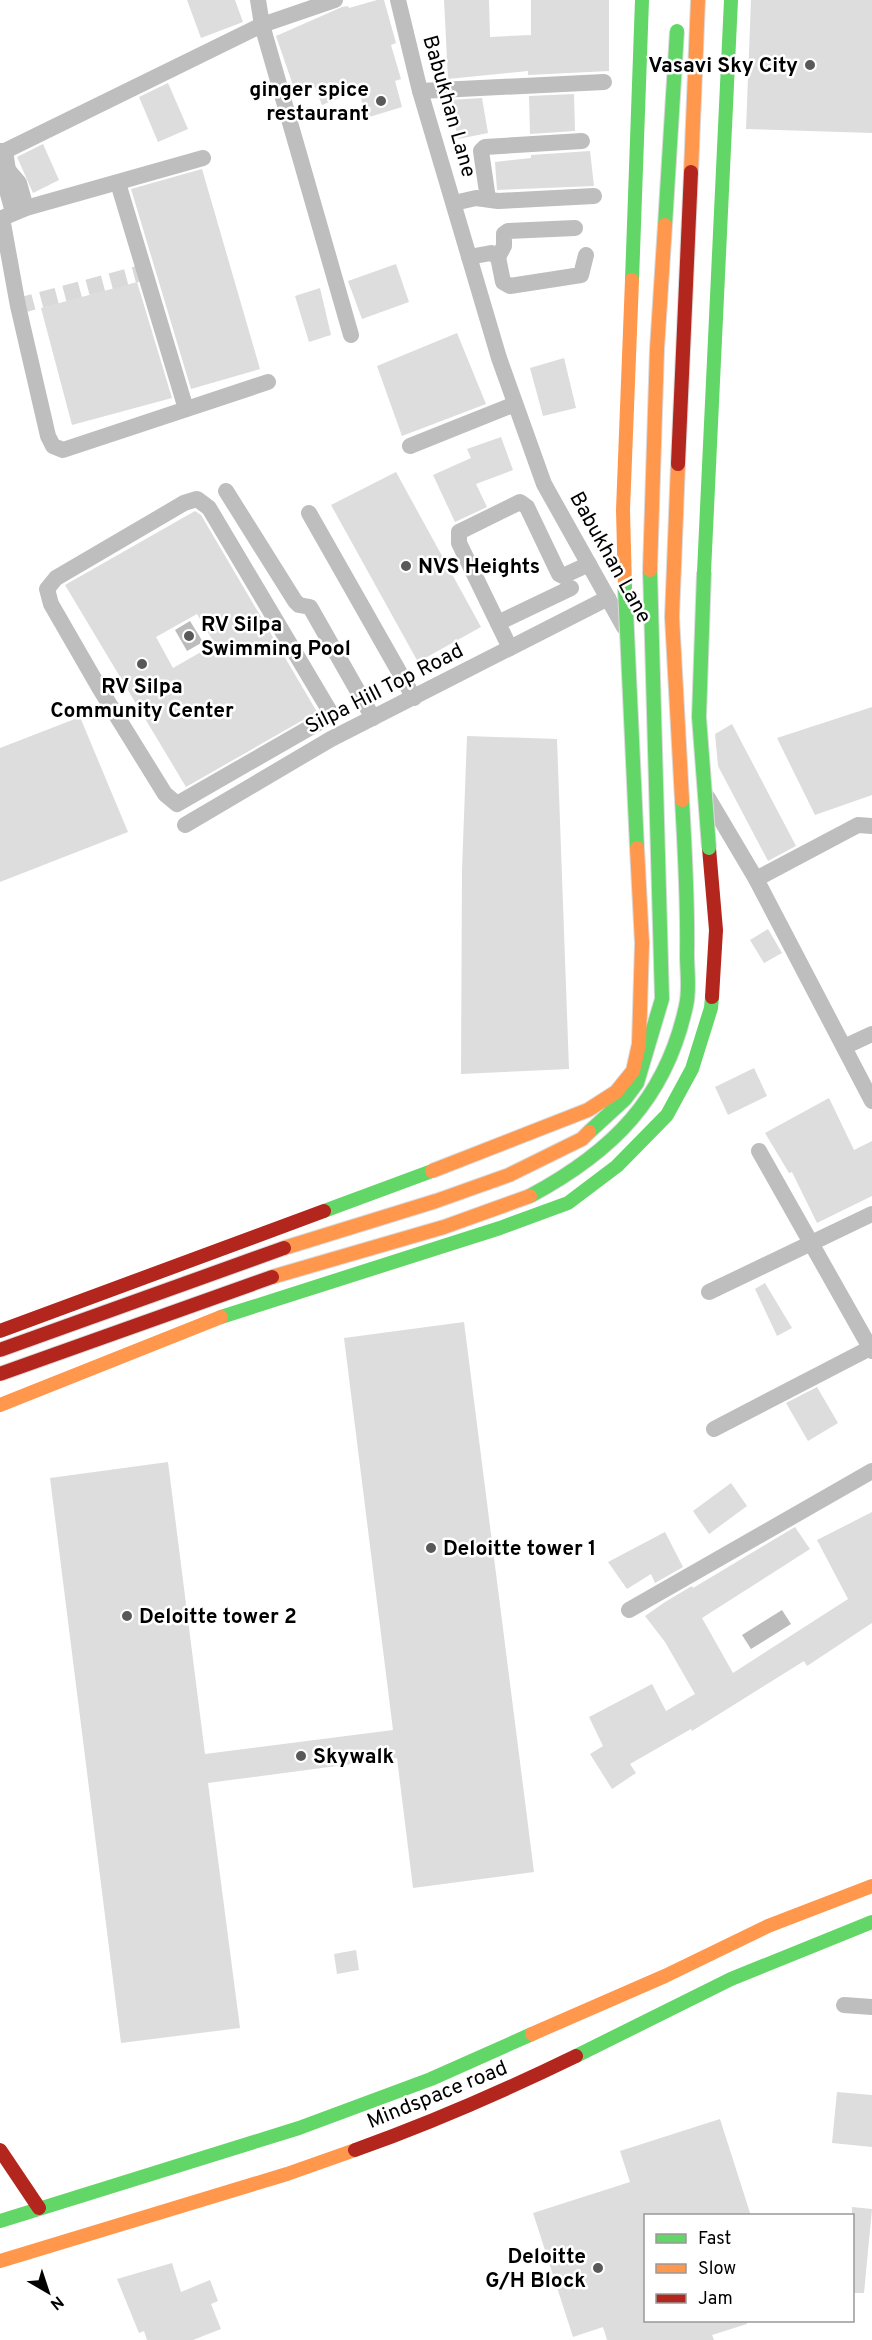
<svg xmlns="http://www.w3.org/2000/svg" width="872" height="2340" viewBox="0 0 872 2340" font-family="Overpass,sans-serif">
	<rect width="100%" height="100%" fill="#fff"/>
	<g fill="#bcbcbc">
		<path d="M 190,621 L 203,642 L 187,651 L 175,630 Z"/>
		<path d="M 782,1610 L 791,1624 L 751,1649 L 742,1635 Z"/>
	</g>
	<g fill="#ddd" fill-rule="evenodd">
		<path d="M 187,0 L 235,0 L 243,22 L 201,38 Z"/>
		<path d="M 377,0 L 384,0 L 396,43 L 391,45 L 401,79 L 395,81 L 402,107 L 366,118 L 359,90 L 322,105 L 315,87 L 296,94 L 276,36 L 342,7 L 348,6 L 349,8 Z"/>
		<path d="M 444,0 L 489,0 L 490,37 L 531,35 L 531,0 L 609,0 L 609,71 L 528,75 L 528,71 L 448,79 Z"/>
		<path d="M 751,0 L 872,0 L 872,133 L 746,129 Z"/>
		<path d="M 168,83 L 188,129 L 158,142 L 139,97 Z"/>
		<path d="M 574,94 L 575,131 L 530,134 L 529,96 Z"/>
		<path d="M 482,98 L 488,133 L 458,139 L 450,100 Z"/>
		<path d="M 43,144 L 59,180 L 33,193 L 17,157 Z"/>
		<path d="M 590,151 L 594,186 L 497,190 L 495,162 L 531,158 L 531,155 Z"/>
		<path d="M 202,169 L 260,369 L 191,389 L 131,189 Z"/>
		<path d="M 396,264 L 409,302 L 362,319 L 348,281 Z"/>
		<path d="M 137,282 L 172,398 L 72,425 L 41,308 Z"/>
		<path d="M 320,288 L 331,335 L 309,342 L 295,296 Z"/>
		<path d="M 457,333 L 486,404 L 402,436 L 377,366 Z"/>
		<path d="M 564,358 L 576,408 L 543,416 L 530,368 Z"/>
		<path d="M 501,437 L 513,470 L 476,484 L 487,507 L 455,522 L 433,475 L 471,458 L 467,449 Z"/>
		<path d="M 396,472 L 481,627 L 418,662 L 331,505 Z"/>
		<path d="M 195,511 L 201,515 L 317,712 L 186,787 L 65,585 ZM 197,614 L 215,644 L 173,668 L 156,637 Z"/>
		<path d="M 872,707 L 872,795 L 815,815 L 777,738 Z"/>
		<path d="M 80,717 L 128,832 L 0,882 L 0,748 Z"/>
		<path d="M 732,724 L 796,846 L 768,861 L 718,766 L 715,734 Z"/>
		<path d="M 467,736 L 557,739 L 569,1069 L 461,1074 L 462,870 Z"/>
		<path d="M 768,929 L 782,953 L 764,963 L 750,940 Z"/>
		<path d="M 754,1068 L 767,1096 L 728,1115 L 715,1087 Z"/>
		<path d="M 829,1098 L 854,1150 L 872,1141 L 872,1196 L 817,1223 L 792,1172 L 789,1173 L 765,1133 Z"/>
		<path d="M 765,1283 L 792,1328 L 777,1336 L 755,1289 Z"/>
		<path d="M 464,1322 L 534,1872 L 413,1888 L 397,1758 L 208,1783 L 240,2028 L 121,2043 L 50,1478 L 168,1462 L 205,1754 L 393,1730 L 344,1338 Z"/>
		<path d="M 817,1387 L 838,1423 L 808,1441 L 786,1403 Z"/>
		<path d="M 731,1483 L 747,1506 L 709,1534 L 693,1511 Z"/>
		<path d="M 872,1512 L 872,1623 L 807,1666 L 804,1661 L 692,1731 L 691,1729 L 630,1764 L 636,1773 L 612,1789 L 590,1754 L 603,1746 L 589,1717 L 652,1684 L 666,1711 L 695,1694 L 665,1642 L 645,1616 L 665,1602 L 692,1586 L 693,1588 L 795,1527 L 810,1549 L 702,1618 L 733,1673 L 848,1599 L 817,1540 Z"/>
		<path d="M 665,1532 L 683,1567 L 655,1583 L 651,1574 L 627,1589 L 608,1562 Z"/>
		<path d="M 356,1950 L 359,1970 L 337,1974 L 334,1954 Z"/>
		<path d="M 837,2092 L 872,2095 L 872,2147 L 832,2143 Z"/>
		<path d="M 720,2119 L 751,2216 L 645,2216 L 645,2320 L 746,2320 L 747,2324 L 712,2335 L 714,2340 L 607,2340 L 603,2327 L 573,2337 L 533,2213 L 630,2182 L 620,2151 Z"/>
		<path d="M 852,2207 L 872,2209 L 864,2293 L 852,2293 Z"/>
		<path d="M 172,2263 L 181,2292 L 210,2280 L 218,2301 L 211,2304 L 221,2329 L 193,2340 L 147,2340 L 144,2331 L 139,2333 L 117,2279 Z"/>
	</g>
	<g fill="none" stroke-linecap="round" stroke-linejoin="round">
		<path stroke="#d9d9d9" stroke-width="16" stroke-dasharray="16 8" stroke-linecap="butt" d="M 18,306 L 145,272"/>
		<g stroke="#bebebe" stroke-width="16">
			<path d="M 258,0 L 262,25 L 351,335"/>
			<path d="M 398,0 L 420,91 L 499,358 L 544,484 L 624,627"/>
			<path d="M 420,91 L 604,82"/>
			<path d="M 0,151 L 5,151 L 262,25 L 335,0"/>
			<path d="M 5,151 L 8,170 L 4,180 L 13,212"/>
			<path d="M 203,158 L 26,208 L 2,218 L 18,306 L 48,436 L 53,446 L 63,450 L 268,382"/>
			<path d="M 8,170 L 19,183 L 26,208"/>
			<path d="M 118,183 L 186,409"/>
			<path d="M 488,199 L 481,151 L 485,147 L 582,141"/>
			<path d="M 454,203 L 476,198 L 498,201 L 594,196"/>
			<path d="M 469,257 L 491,253 L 498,257 L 503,282 L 510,286 L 581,275 L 586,255"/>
			<path d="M 498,257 L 504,246 L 504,234 L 508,231 L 575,228"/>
			<path d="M 410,446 L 515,404"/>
			<path d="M 226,491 L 295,601 L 299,605 L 310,607 L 373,718"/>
			<path d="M 197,499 L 209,508 L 332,715 L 177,804 L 165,794 L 100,689 L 51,604 L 47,589 L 56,578 L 184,503 Z"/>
			<path d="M 309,513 L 414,698"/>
			<path d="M 498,623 L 571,588"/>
			<path d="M 510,648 L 459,543 L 459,532 L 520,502 L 527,507 L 559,574 L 563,576 L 589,564"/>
			<path d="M 708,798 L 756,879 L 872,1101"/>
			<path d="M 185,825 L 331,739 L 608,598"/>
			<path d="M 756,879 L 858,825 L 872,826"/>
			<path d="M 844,1047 L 872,1034"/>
			<path d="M 759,1151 L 872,1351"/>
			<path d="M 709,1292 L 872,1214"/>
			<path d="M 714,1429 L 870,1348"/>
			<path d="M 629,1610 L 872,1471"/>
			<path d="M 844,2005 L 872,2007"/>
		</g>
		<g stroke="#63d668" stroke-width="14">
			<path d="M 632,280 L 642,0"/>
			<path d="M 704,572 L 731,0"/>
			<path d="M 324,1211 L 432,1171"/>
			<path d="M 221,1317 L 500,1228 L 568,1203 L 617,1166 L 667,1115 L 692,1069 L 711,1008 L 712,997"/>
			<path d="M 576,2056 L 731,1979 L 872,1922"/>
			<path d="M 0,2221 L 299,2128 L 431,2079 L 532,2034"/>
		</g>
		<g stroke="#ff974d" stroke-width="14">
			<path d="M 625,588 L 623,510 L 632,280"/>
			<path d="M 0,1405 L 221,1317"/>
			<path d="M 532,2034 L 665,1976 L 768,1926 L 872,1886"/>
			<path d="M 0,2261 L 287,2174 L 355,2150"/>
		</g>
		<g stroke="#b3261e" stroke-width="14">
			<path d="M 709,848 L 716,930 L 712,997"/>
			<path d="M 0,1331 L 324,1211"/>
			<path d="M 0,2150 L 39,2208"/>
			<path d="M 355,2150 C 431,2123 504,2091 576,2056"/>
		</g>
		<defs>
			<g id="fast-bridge">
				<path d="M 665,225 L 677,31"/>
				<path d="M 704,572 L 699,717 L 709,848"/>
				<path d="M 625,588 L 637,848"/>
				<path d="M 589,1132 L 625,1099 L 637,1083 L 662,999 L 650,570"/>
				<path d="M 530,1196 C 612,1152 666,1099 686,1006 C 690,990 687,971 687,955 C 688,903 685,852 682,800"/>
			</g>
			<g id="slow-bridge">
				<path d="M 691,172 L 698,0"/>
				<path d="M 678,464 L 672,617 L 682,800"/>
				<path d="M 650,570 L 657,349 L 665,225"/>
				<path d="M 432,1171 L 588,1110 L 616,1092 L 633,1071 L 639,1044 L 642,943 L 637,848"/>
				<path d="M 284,1248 L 436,1201 L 509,1175 L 582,1139 L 589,1132"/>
				<path d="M 272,1277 L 444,1227 L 530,1196"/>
			</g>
			<g id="jam-bridge">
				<path d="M 678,464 L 691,172"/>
				<path d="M 0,1350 L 284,1248"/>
				<path d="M 0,1374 L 272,1277"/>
			</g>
		</defs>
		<use href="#fast-bridge" stroke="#dbdbdb" stroke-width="16" stroke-linecap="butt"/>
		<use href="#slow-bridge" stroke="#dbdbdb" stroke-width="16" stroke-linecap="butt"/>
		<use href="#jam-bridge" stroke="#dbdbdb" stroke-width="16" stroke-linecap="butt"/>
		<use href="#fast-bridge" stroke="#63d668" stroke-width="14"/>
		<use href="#slow-bridge" stroke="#ff974d" stroke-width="14"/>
		<use href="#jam-bridge" stroke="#b3261e" stroke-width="14"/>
	</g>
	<g fill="#595959" stroke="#fff" stroke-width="2">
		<circle cx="810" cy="65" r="6"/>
		<circle cx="381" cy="101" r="6"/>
		<circle cx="406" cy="566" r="6"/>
		<circle cx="189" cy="636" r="6"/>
		<circle cx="142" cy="664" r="6"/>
		<circle cx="431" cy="1548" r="6"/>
		<circle cx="127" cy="1616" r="6"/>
		<circle cx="301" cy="1756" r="6"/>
		<circle cx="598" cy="2268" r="6"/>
	</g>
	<g text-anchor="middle" stroke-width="5" stroke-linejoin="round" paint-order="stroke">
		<g font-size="21" font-weight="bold" fill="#000" stroke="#fff" text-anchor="start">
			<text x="798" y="72" text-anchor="end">Vasavi Sky City</text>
			<text x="369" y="96" text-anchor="end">ginger spice<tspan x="369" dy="24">restaurant</tspan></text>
			<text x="418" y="573">NVS Heights</text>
			<text x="201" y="631">RV Silpa<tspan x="201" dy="24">Swimming Pool</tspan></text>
			<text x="142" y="693" text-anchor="middle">RV Silpa<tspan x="142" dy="24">Community Center</tspan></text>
			<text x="443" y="1555">Deloitte tower 1</text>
			<text x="139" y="1623">Deloitte tower 2</text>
			<text x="313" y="1763">Skywalk</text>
			<text x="586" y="2263" text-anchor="end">Deloitte<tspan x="586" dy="24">G/H Block</tspan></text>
		</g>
		<g font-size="21" fill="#000" stroke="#fff">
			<text transform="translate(450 106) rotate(74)" y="7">Babukhan Lane</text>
			<text transform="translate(611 557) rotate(61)" y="7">Babukhan Lane</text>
			<text transform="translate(384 688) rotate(-27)" y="7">Silpa Hill Top Road</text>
			<text transform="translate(437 2094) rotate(-22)" y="7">Mindspace road</text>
		</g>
	</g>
	<rect x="644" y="2214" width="210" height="108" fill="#ffffff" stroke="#999999" stroke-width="1.5"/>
	<rect x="656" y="2234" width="30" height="9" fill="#63d668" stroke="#999999" stroke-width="1.5"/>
	<text x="698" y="2244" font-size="18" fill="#000000">Fast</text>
	<rect x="656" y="2264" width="30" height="9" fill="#ff974d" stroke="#999999" stroke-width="1.5"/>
	<text x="698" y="2274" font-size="18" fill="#000000">Slow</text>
	<rect x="656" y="2294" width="30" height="9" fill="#b3261e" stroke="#999999" stroke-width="1.5"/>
	<text x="698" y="2304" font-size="18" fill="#000000">Jam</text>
	<g transform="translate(48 2292) rotate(141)" stroke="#ffffff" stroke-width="4.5" paint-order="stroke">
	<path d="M0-4.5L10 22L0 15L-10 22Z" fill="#000000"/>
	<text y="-9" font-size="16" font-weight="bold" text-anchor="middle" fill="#000000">N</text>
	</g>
</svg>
